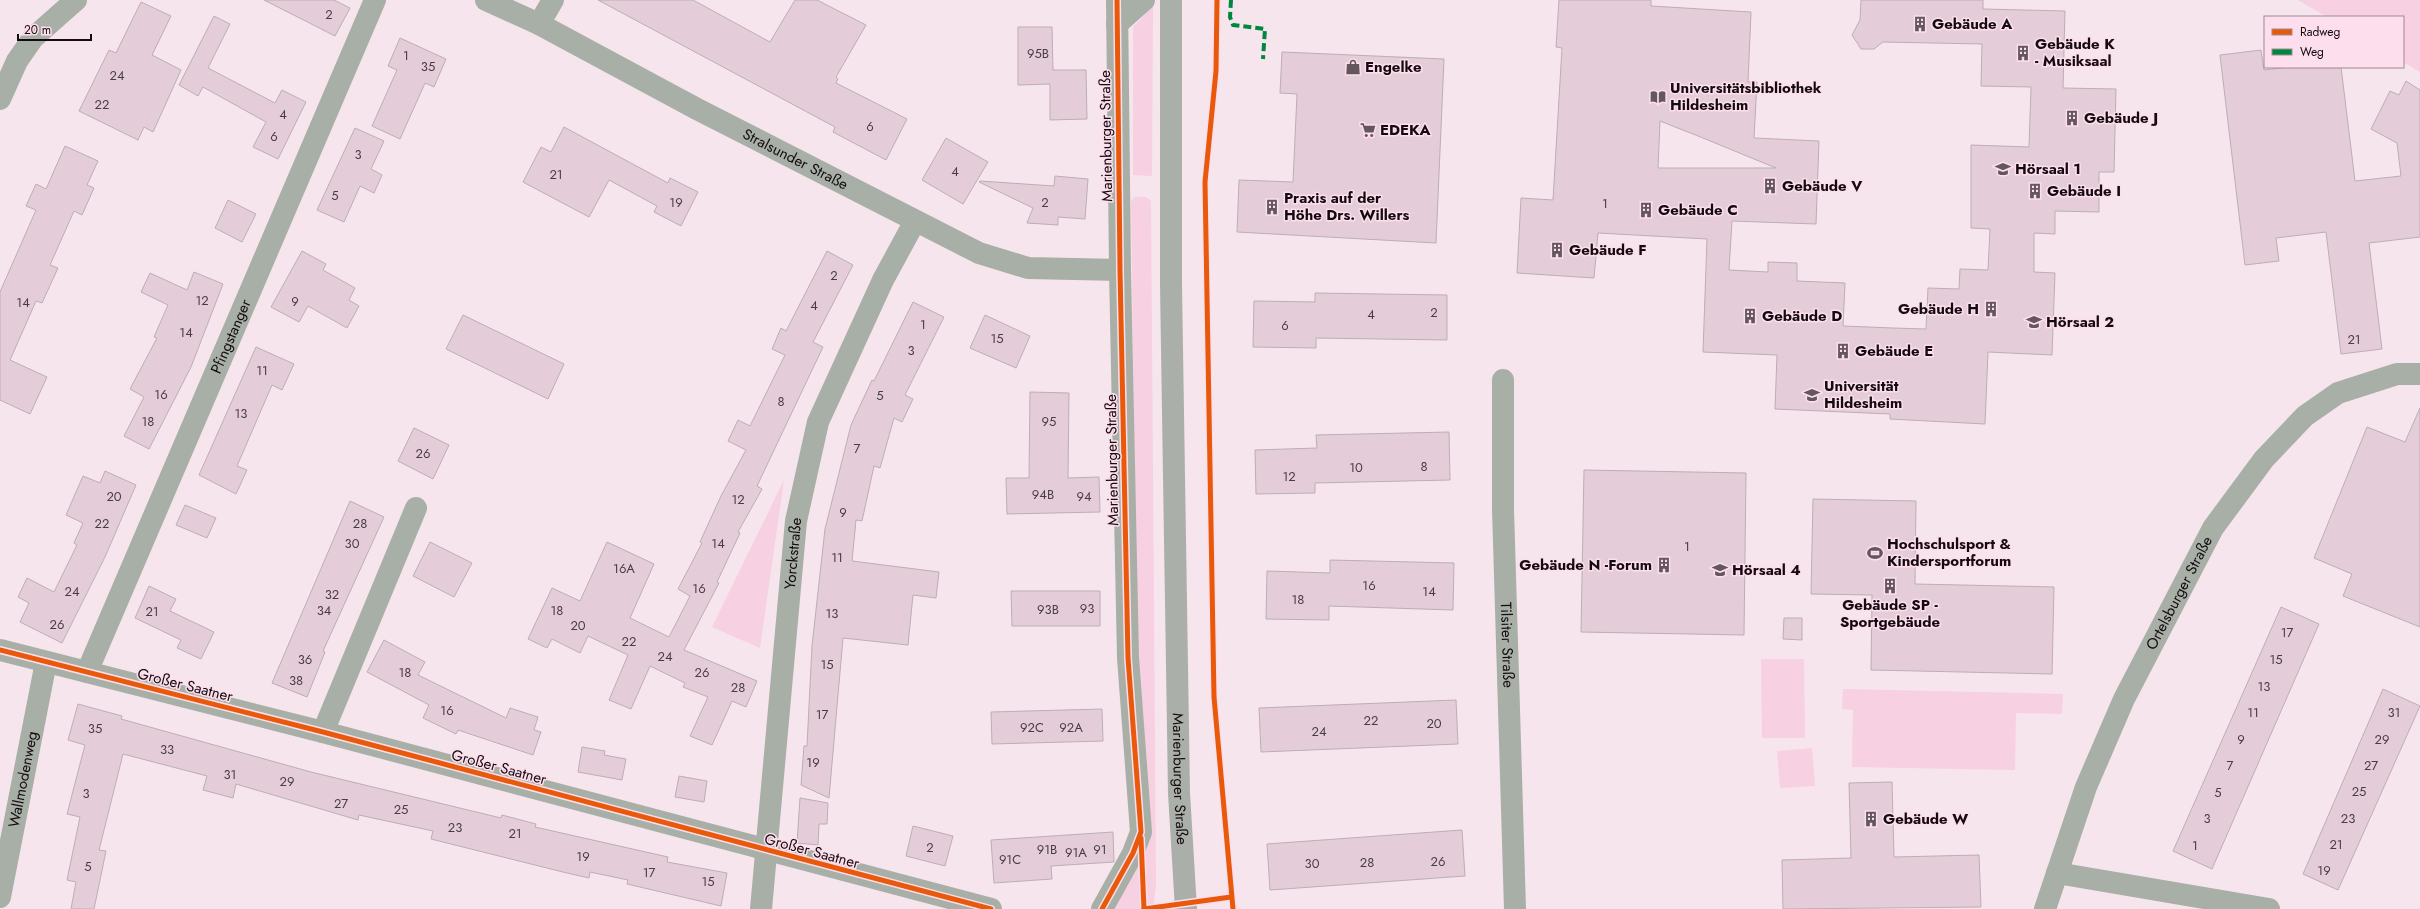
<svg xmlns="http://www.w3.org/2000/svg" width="2420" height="909" viewBox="0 0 2420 909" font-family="Jost,sans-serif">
	<rect width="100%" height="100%" fill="#f6e5ed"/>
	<g fill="#f7d0e1">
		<path d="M 2298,0 L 2420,0 L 2420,72 L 2403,62 L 2403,17 L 2327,17 Z"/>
		<path d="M 1153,6 L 1152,176 L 1133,175 L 1133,27 Z"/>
		<path d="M 1135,197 L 1146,197 L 1151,201 L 1156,885 L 1153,909 L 1115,909 L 1133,872 L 1137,658 L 1131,201 Z"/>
		<path d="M 784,480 L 760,648 L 712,627 Z"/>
		<path d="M 1761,659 L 1804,659 L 1805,738 L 1762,738 Z"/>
		<path d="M 1843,689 L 2063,694 L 2062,714 L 2016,713 L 2015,770 L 1852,767 L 1853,710 L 1842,709 Z"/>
		<path d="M 1812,748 L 1815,786 L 1780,788 L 1777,751 Z"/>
	</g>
	<g fill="#e4cdd8" stroke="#bbaeb4" fill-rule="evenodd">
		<path d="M 264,0 L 334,0 L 350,8 L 335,36 Z"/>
		<path d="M 598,0 L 693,0 L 770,42 L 795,0 L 817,0 L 866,25 L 836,77 L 838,79 L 836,83 L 907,119 L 886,160 L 833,132 L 835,127 Z"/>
		<path d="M 1559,0 L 1651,0 L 1651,6 L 1751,12 L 1748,82 L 1757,82 L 1754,138 L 1819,141 L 1816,224 L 1732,221 L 1729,270 L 1768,272 L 1768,262 L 1797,263 L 1797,281 L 1845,283 L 1843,326 L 1893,328 L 1926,329 L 1928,288 L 1959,289 L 1960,269 L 1988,270 L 1990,229 L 1971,228 L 1971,145 L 2029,147 L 2031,87 L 1981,86 L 1982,44 L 1883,42 L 1874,49 L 1861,49 L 1852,35 L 1860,20 L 1861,0 L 1983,0 L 1983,9 L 2065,11 L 2063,88 L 2116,89 L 2114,172 L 2099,172 L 2099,212 L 2055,211 L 2055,234 L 2034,233 L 2034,272 L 2055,273 L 2052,355 L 1988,352 L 1985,424 L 1890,419 L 1890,414 L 1775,409 L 1777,355 L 1703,352 L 1707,239 L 1598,233 L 1594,278 L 1517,273 L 1521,198 L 1553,200 L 1562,48 L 1556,47 ZM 1660,121 L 1703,138 L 1776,168 L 1658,168 Z"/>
		<path d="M 141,2 L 171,16 L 152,55 L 181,70 L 153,132 L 144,127 L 138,140 L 79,111 L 109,50 L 116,53 Z"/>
		<path d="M 214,16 L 230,24 L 208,68 L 275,103 L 282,90 L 306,102 L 278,159 L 253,147 L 266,122 L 203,87 L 198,96 L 179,85 Z"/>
		<path d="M 1018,27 L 1052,27 L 1053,70 L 1086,70 L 1087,119 L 1050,120 L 1050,84 L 1018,85 Z"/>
		<path d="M 400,38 L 446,59 L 434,87 L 425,83 L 400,139 L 372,126 L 397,70 L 388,66 Z"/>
		<path d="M 2261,50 L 2264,70 L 2290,67 L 2341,67 L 2355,181 L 2401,176 L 2397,143 L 2371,129 L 2390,91 L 2399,95 L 2406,81 L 2420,90 L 2420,237 L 2369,243 L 2382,349 L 2341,354 L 2326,232 L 2276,238 L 2279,261 L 2245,265 L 2220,55 Z"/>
		<path d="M 1282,52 L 1444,59 L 1436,243 L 1237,232 L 1239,180 L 1293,182 L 1297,94 L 1280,93 Z"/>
		<path d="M 564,127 L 668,183 L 670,178 L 698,192 L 681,226 L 654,212 L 657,206 L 609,180 L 589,217 L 523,182 L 541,147 L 551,152 Z"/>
		<path d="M 355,128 L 384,141 L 371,169 L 382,175 L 374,193 L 360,186 L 344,222 L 317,210 Z"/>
		<path d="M 946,138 L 988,162 L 963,204 L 922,180 Z"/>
		<path d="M 65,146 L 98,161 L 87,185 L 94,188 L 82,215 L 74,211 L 50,265 L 58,268 L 42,303 L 36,301 L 10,360 L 47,377 L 30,414 L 0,400 L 0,292 L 36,210 L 26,206 L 36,184 L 46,189 Z"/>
		<path d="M 1055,176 L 1088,179 L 1085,219 L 1058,217 L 1058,225 L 1027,223 L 1033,208 L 979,182 L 980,181 L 1054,186 Z"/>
		<path d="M 228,200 L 256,214 L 242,242 L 215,228 Z"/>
		<path d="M 302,251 L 326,264 L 323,270 L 355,288 L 349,300 L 359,306 L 347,328 L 308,306 L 299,322 L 271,307 Z"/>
		<path d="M 827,251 L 853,265 L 813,342 L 823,347 L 757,486 L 762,489 L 738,532 L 740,533 L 717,582 L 719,583 L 684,650 L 757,681 L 746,707 L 732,701 L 712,745 L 690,736 L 708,697 L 683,687 L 685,683 L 650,666 L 631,709 L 609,700 L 628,655 L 588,636 L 580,653 L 552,639 L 547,648 L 528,639 L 552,588 L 580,601 L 607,542 L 654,564 L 630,618 L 669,637 L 690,596 L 678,589 L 702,543 L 700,542 L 721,496 L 746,450 L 728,441 L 738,420 L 750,426 L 785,355 L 772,349 L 781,328 L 786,331 Z"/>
		<path d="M 194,272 L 223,284 L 191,367 L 149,449 L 124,436 L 144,397 L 130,389 L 157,338 L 154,337 L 168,305 L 141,292 L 150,273 L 187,290 Z"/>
		<path d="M 1315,293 L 1447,295 L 1447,340 L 1316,338 L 1316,348 L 1253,347 L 1254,301 L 1315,302 Z"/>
		<path d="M 913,302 L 944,317 L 905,395 L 913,399 L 902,422 L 894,418 L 880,468 L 874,466 L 862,521 L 856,520 L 852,561 L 939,572 L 936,598 L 913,595 L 908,645 L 843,638 L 829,798 L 801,785 L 804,746 L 807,746 L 812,646 L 825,529 L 851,425 L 872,380 L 874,381 Z"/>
		<path d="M 463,315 L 564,364 L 548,399 L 446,349 Z"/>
		<path d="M 985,315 L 1030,336 L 1016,368 L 970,348 Z"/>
		<path d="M 256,347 L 294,364 L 282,390 L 272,385 L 237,466 L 247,470 L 236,494 L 199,475 Z"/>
		<path d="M 1030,392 L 1069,393 L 1068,478 L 1099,477 L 1100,512 L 1007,514 L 1006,478 L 1029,478 Z"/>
		<path d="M 2420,408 L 2420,627 L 2343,596 L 2352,574 L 2314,558 L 2367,427 L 2405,442 Z"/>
		<path d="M 414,428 L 449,445 L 433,479 L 398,461 Z"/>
		<path d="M 1449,432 L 1450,480 L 1315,483 L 1315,493 L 1256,494 L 1255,450 L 1317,448 L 1316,435 Z"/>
		<path d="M 1584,470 L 1746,473 L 1744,635 L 1581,632 Z"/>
		<path d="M 105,471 L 136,485 L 105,557 L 62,643 L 20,622 L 29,603 L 18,597 L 27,578 L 54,592 L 77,545 L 74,543 L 83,523 L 66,515 L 83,476 L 100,483 Z"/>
		<path d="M 1813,499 L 1916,501 L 1915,584 L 2054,587 L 2052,674 L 1871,670 L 1872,595 L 1811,594 Z"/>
		<path d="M 350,501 L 384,517 L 323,651 L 325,652 L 307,697 L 272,683 Z"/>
		<path d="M 185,505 L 216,518 L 207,538 L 176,525 Z"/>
		<path d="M 430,542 L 472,563 L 454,597 L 413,576 Z"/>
		<path d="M 1330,560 L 1454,563 L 1453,610 L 1329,606 L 1329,620 L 1266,619 L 1267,571 L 1330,573 Z"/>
		<path d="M 149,586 L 176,599 L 170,611 L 214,632 L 201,659 L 177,648 L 181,640 L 135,618 Z"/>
		<path d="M 1011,591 L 1100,591 L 1100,626 L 1012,626 Z"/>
		<path d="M 2281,607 L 2319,624 L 2212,869 L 2173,851 Z"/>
		<path d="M 1784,618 L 1802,618 L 1802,640 L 1783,639 Z"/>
		<path d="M 384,640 L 425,662 L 418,675 L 506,718 L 510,708 L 538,717 L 534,730 L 541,732 L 533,755 L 458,730 L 456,734 L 423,718 L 429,705 L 367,672 Z"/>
		<path d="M 2383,689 L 2420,706 L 2338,890 L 2303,874 Z"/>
		<path d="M 1456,700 L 1458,744 L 1261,752 L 1259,708 Z"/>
		<path d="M 78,704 L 122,716 L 121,719 L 311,772 L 501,818 L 502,815 L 536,824 L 535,827 L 668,857 L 667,862 L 727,873 L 721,906 L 627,884 L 628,880 L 590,872 L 589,878 L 567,873 L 431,839 L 433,831 L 359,815 L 358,820 L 236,784 L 233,798 L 203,790 L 207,776 L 123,754 L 99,850 L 106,851 L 94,909 L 71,909 L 76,882 L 67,880 L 80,817 L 67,814 L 85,745 L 68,740 Z"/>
		<path d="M 1102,709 L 1103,741 L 992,744 L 991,712 Z"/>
		<path d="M 582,747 L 605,751 L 604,755 L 626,759 L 622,780 L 578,772 Z"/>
		<path d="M 679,776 L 707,781 L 704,802 L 675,797 Z"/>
		<path d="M 1892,782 L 1894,857 L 1979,855 L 1981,907 L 1783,909 L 1782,860 L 1851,858 L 1849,783 Z"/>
		<path d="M 800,798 L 828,803 L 827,824 L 819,824 L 818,845 L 797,843 Z"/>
		<path d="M 913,826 L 953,836 L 945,866 L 906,856 Z"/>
		<path d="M 1462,830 L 1465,876 L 1270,890 L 1267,844 Z"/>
		<path d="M 1113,832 L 1114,862 L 1051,866 L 1052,879 L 994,883 L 991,840 Z"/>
	</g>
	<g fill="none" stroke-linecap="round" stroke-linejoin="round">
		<g stroke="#a7afa7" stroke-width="22">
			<path id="s1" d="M 486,0 L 539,24 L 697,109 L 979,253 L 1028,268 L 1120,270"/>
			<path d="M 539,24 L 553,0"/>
			<path d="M 1117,24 L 1144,0"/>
			<path d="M 0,99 L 17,61 L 33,38 L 76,0"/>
			<path id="s2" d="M 1503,380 L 1503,509 L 1515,909"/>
			<path d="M 0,650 L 323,732 L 991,909"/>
			<path id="s3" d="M 87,672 L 375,0"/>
			<path d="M 323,732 L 416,508"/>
			<path d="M 2057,873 L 2269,909"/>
			<path id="s4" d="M 0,897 L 46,662"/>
			<path id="s5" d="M 761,909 L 796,521 L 818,422 L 883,280 L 915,221"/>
			<path d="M 1102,909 L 1133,853 L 1141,832 L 1128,658 L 1120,270 L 1117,0"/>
			<path id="s6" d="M 2045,909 L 2086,787 L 2124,699 L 2213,528 L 2264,459 L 2305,416 L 2338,393 L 2397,374 L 2420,374"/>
		</g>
		<path stroke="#abafaa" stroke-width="22" id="s7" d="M 1171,0 L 1171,285 L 1179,793 L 1186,909"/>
		<path stroke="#00873e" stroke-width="4" stroke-dasharray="8 4" stroke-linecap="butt" d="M 1231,0 L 1230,17 L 1233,25 L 1265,29 L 1263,59"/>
		<defs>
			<g id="cycleway">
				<path d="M 1217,0 L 1216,71 L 1205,182 L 1214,697 L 1233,909"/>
				<path d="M 0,650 L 323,732 L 991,909"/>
				<path d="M 1141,838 L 1144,909"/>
				<path d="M 1102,909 L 1133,853 L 1141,832 L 1128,658 L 1120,270 L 1117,0"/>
				<path d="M 1144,909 L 1231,897"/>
			</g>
		</defs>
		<use href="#cycleway" stroke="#fddeec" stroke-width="8"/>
		<use href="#cycleway" stroke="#e8590c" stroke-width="5"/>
	</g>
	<defs>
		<symbol id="building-bare" viewBox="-9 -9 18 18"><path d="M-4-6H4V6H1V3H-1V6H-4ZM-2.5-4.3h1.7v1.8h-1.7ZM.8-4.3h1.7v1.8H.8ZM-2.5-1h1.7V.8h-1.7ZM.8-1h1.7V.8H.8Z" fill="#63575d" stroke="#fddeec" stroke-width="2.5" paint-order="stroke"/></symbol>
		<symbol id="shop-bare" viewBox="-9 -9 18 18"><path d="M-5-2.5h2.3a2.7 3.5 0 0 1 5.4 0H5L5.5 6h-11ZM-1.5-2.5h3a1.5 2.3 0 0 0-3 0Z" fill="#63575d" stroke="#fddeec" stroke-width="2.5" paint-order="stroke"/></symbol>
		<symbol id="library-bare" viewBox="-9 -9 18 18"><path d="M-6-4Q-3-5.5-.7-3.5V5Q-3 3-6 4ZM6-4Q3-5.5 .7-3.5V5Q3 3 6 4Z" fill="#63575d" stroke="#fddeec" stroke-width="2.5" paint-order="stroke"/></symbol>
		<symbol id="supermarket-bare" viewBox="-9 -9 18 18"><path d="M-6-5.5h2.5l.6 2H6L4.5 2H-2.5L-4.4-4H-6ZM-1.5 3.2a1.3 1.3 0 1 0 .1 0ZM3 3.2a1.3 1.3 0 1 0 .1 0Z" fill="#63575d" stroke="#fddeec" stroke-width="2.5" paint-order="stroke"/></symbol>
		<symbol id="university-bare" viewBox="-9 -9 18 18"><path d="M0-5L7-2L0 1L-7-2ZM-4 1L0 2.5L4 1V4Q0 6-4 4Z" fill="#63575d" stroke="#fddeec" stroke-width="2.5" paint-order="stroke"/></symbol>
		<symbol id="stadium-bare" viewBox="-9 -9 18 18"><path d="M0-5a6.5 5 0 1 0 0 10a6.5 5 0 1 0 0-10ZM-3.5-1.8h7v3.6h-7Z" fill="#63575d" stroke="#fddeec" stroke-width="2.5" paint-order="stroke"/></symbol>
	</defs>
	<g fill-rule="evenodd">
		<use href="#building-bare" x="1909" y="13" width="22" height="22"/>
		<use href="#building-bare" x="2012" y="42" width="22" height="22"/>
		<use href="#shop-bare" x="1342" y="56" width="22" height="22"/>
		<use href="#library-bare" x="1647" y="86" width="22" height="22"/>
		<use href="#building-bare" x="2061" y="107" width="22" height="22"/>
		<use href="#supermarket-bare" x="1357" y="119" width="22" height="22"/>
		<use href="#university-bare" x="1992" y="158" width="22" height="22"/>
		<use href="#building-bare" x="1759" y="175" width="22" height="22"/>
		<use href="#building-bare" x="2024" y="180" width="22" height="22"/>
		<use href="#building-bare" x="1261" y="196" width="22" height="22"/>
		<use href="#building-bare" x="1635" y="199" width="22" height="22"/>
		<use href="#building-bare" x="1546" y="239" width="22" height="22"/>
		<use href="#building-bare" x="1980" y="298" width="22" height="22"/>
		<use href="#building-bare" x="1739" y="305" width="22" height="22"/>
		<use href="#university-bare" x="2023" y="311" width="22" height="22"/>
		<use href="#building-bare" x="1832" y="340" width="22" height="22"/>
		<use href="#university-bare" x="1801" y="384" width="22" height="22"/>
		<use href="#stadium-bare" x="1864" y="542" width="22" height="22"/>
		<use href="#building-bare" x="1653" y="554" width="22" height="22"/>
		<use href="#university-bare" x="1709" y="559" width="22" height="22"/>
		<use href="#building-bare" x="1879" y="575" width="22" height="22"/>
		<use href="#building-bare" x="1860" y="808" width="22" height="22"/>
	</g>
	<g text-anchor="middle" stroke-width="3" stroke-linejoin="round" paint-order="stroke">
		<g font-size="13" fill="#493c42">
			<text x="329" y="19">2</text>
			<text x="1038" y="58">95B</text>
			<text x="406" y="60">1</text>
			<text x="428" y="71">35</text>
			<text x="117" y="80">24</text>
			<text x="102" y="109">22</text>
			<text x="283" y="119">4</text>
			<text x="870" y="131">6</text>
			<text x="274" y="141">6</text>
			<text x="358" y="159">3</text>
			<text x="955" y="176">4</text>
			<text x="556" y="179">21</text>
			<text x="335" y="200">5</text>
			<text x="676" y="207">19</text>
			<text x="1045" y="207">2</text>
			<text x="1605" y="208">1</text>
			<text x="834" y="280">2</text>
			<text x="202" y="305">12</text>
			<text x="295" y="306">9</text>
			<text x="23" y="307">14</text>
			<text x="814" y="310">4</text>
			<text x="1434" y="317">2</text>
			<text x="1371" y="319">4</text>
			<text x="923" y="329">1</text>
			<text x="1285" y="330">6</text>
			<text x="186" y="337">14</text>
			<text x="997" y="343">15</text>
			<text x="2354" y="344">21</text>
			<text x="911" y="355">3</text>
			<text x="262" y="375">11</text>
			<text x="161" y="399">16</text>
			<text x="880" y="400">5</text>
			<text x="781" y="406">8</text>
			<text x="241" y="418">13</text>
			<text x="148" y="426">18</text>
			<text x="1049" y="426">95</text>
			<text x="857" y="453">7</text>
			<text x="423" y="458">26</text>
			<text x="1424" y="471">8</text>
			<text x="1356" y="472">10</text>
			<text x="1289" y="481">12</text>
			<text x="1043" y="499">94B</text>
			<text x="114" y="501">20</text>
			<text x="1084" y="501">94</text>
			<text x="738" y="504">12</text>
			<text x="843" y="517">9</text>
			<text x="102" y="528">22</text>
			<text x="360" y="528">28</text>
			<text x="352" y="548">30</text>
			<text x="718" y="548">14</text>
			<text x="1687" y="551">1</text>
			<text x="837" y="562">11</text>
			<text x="624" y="573">16A</text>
			<text x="1369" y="590">16</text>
			<text x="699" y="593">16</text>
			<text x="72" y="596">24</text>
			<text x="1429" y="596">14</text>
			<text x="332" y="599">32</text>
			<text x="1298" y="604">18</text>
			<text x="1087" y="613">93</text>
			<text x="1048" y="614">93B</text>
			<text x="324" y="615">34</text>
			<text x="557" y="615">18</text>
			<text x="152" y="616">21</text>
			<text x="832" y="618">13</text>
			<text x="57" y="629">26</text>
			<text x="578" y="630">20</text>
			<text x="2287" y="637">17</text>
			<text x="629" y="646">22</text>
			<text x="665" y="661">24</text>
			<text x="305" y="664">36</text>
			<text x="2276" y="664">15</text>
			<text x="827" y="669">15</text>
			<text x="405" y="677">18</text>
			<text x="702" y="677">26</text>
			<text x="296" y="685">38</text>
			<text x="2264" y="691">13</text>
			<text x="738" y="692">28</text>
			<text x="447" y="715">16</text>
			<text x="2253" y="717">11</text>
			<text x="2394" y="717">31</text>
			<text x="822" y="719">17</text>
			<text x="1371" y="725">22</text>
			<text x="1434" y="728">20</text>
			<text x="1032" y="732">92C</text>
			<text x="1071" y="732">92A</text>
			<text x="95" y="733">35</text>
			<text x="1319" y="736">24</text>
			<text x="2241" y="744">9</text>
			<text x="2382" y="744">29</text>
			<text x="167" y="754">33</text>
			<text x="813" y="767">19</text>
			<text x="2230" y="770">7</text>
			<text x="2371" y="770">27</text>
			<text x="230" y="779">31</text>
			<text x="287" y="786">29</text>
			<text x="2359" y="796">25</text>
			<text x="2218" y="797">5</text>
			<text x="86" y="798">3</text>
			<text x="341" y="808">27</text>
			<text x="401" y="814">25</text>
			<text x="2207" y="823">3</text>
			<text x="2348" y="823">23</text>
			<text x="455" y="832">23</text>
			<text x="515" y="838">21</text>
			<text x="2336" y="849">21</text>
			<text x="2195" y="850">1</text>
			<text x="930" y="852">2</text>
			<text x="1047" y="854">91B</text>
			<text x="1100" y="854">91</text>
			<text x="1076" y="857">91A</text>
			<text x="583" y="861">19</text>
			<text x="1010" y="864">91C</text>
			<text x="1438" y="866">26</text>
			<text x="1367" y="867">28</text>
			<text x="1312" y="868">30</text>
			<text x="88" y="871">5</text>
			<text x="2324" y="875">19</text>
			<text x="649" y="877">17</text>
			<text x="708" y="886">15</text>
		</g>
		<g font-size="15" font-weight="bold" fill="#140b0f" stroke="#fddeec" text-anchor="start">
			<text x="1932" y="29">Gebäude A</text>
			<text x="2035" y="49">Gebäude K<tspan x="2035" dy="17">- Musiksaal</tspan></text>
			<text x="1365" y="72">Engelke</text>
			<text x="1670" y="93">Universitätsbibliothek<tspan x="1670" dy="17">Hildesheim</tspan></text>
			<text x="2084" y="123">Gebäude J</text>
			<text x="1380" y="135">EDEKA</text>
			<text x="2015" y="174">Hörsaal 1</text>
			<text x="1782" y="191">Gebäude V</text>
			<text x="2047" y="196">Gebäude I</text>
			<text x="1284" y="203">Praxis auf der<tspan x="1284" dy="17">Höhe Drs. Willers</tspan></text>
			<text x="1658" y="215">Gebäude C</text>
			<text x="1569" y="255">Gebäude F</text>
			<text x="1979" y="314" text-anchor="end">Gebäude H</text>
			<text x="1762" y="321">Gebäude D</text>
			<text x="2046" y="327">Hörsaal 2</text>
			<text x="1855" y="356">Gebäude E</text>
			<text x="1824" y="391">Universität<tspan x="1824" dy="17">Hildesheim</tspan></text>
			<text x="1887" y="549">Hochschulsport &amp;<tspan x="1887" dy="17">Kindersportforum</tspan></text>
			<text x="1652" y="570" text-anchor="end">Gebäude N -Forum</text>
			<text x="1732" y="575">Hörsaal 4</text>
			<text x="1890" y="610" text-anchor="middle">Gebäude SP -<tspan x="1890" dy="17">Sportgebäude</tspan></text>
			<text x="1883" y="824">Gebäude W</text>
		</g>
		<g font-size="15" fill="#140b0f" stroke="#fddeec">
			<text transform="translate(1106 136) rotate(-91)" y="5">Marienburger Straße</text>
			<text dy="5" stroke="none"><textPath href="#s1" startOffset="348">Stralsunder Straße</textPath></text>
			<text dy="5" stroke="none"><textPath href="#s3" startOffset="365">Pfingstanger</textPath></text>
			<text transform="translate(1112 460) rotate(-91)" y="5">Marienburger Straße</text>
			<text dy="5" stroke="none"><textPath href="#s5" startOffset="357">Yorckstraße</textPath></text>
			<text dy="5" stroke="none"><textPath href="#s6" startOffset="344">Ortelsburger Straße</textPath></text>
			<text dy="5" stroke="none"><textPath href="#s2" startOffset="265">Tilsiter Straße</textPath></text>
			<text transform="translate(185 685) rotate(14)" y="5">Großer Saatner</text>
			<text transform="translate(499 767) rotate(15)" y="5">Großer Saatner</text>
			<text dy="5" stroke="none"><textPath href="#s7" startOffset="779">Marienburger Straße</textPath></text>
			<text dy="5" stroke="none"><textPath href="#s4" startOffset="120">Wallmodenweg</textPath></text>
			<text transform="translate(812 851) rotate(15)" y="5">Großer Saatner</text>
		</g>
	</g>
	<rect x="2264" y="16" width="140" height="52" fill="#fddeec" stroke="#a08a94"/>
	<rect x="2272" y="29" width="20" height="6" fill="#e8590c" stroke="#a08a94"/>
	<text x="2300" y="36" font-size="12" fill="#140b0f">Radweg</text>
	<rect x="2272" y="49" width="20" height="6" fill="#00873e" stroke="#a08a94"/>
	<text x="2300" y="56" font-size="12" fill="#140b0f">Weg</text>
	<path d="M18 34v6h73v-6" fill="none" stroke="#140b0f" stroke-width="2"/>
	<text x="24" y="34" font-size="12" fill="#140b0f" stroke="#fddeec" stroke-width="3" paint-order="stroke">20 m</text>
</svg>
